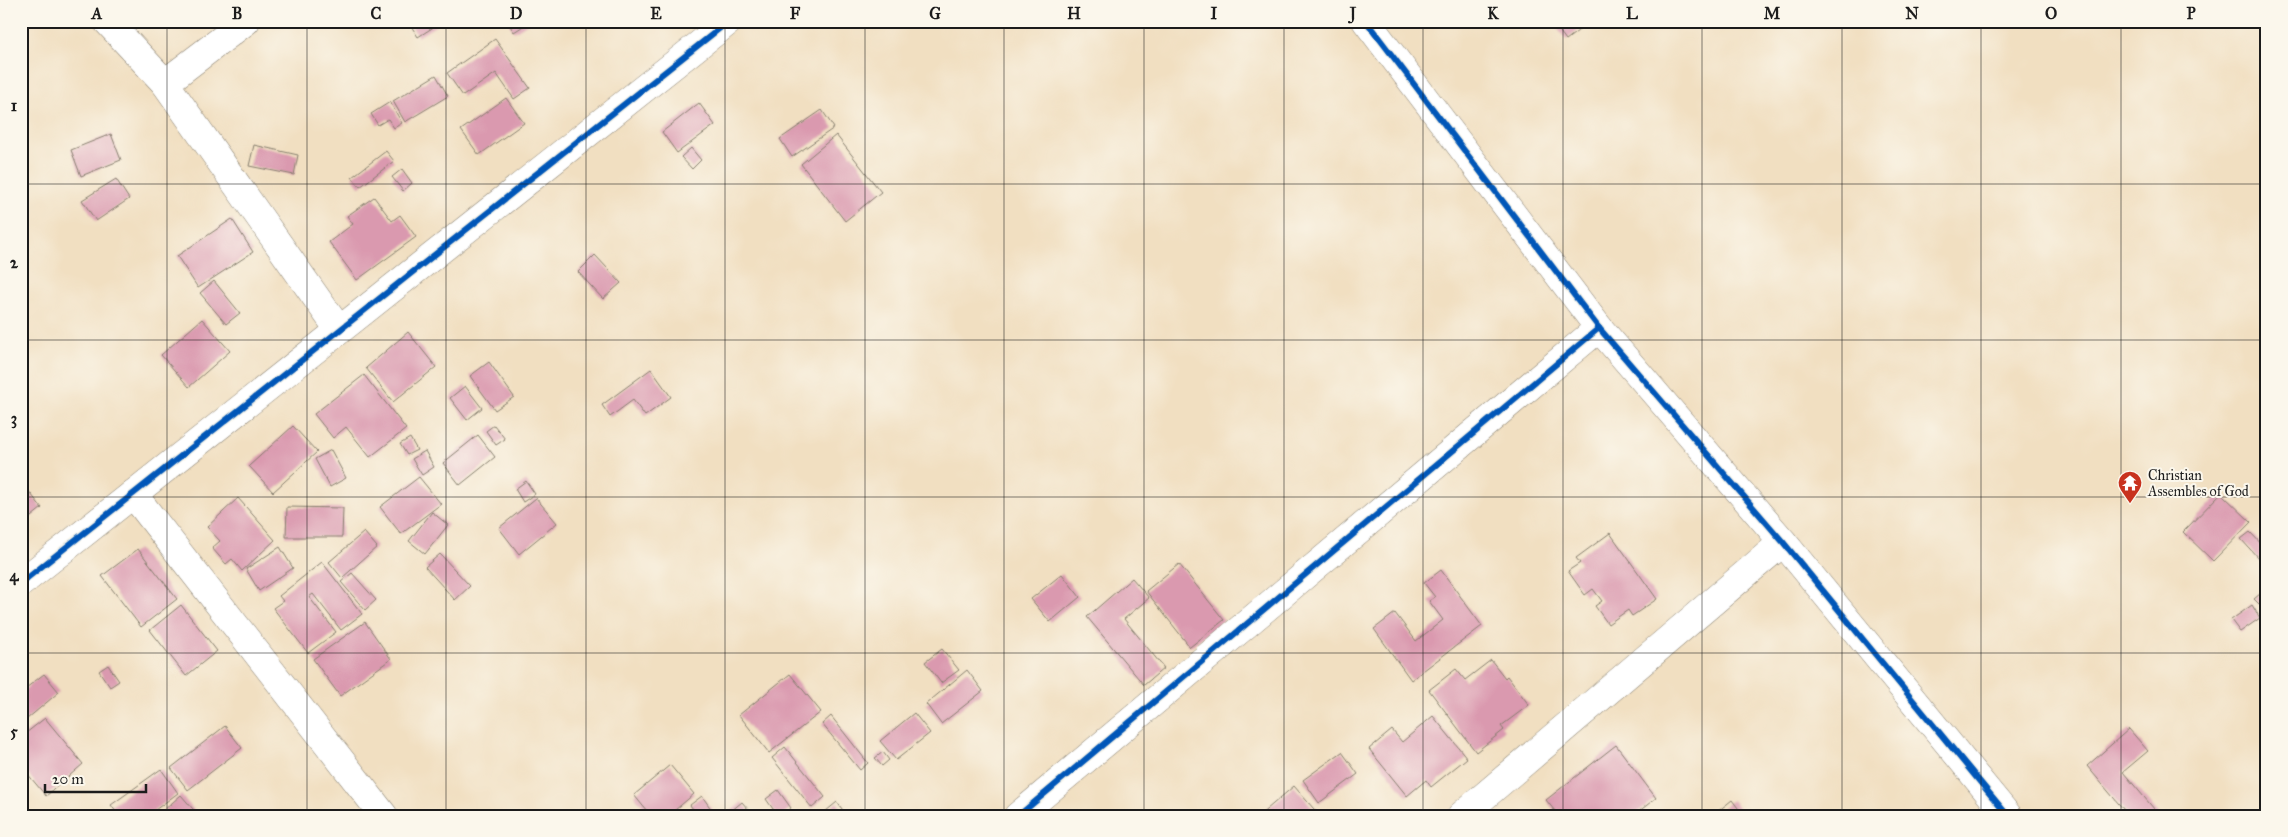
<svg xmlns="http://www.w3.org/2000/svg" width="2288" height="837" viewBox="0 0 2288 837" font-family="'IM FELL Great Primer',serif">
	<rect width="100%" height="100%" fill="#fbf7ec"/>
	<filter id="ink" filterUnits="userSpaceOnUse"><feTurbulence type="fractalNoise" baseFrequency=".02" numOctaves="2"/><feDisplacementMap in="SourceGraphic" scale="10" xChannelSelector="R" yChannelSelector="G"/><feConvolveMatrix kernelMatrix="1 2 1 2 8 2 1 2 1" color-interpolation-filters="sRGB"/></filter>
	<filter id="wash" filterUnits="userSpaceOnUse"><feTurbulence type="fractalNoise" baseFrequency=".0096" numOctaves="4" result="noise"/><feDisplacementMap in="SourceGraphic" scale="20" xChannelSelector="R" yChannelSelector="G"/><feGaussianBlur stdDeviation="1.12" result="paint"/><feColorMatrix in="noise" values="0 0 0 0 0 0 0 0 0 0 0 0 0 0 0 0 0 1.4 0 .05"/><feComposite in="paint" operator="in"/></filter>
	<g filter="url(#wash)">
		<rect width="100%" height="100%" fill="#f1dfc1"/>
		<g id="blocks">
			<g fill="#da99af">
				<path d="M 408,21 L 443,21 L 418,37 Z"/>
				<path d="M 507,21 L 531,21 L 514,32 Z"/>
				<path d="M 1552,21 L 1591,21 L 1566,40 Z"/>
				<path d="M 495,39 L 530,88 L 514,99 L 496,73 L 463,96 L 447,73 Z"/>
				<path d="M 436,75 L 448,96 L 405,122 L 393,101 Z"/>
				<path d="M 506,98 L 524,123 L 479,155 L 461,130 Z"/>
				<path d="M 390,102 L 402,123 L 394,128 L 388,119 L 378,125 L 371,114 Z"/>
				<path d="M 699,103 L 715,125 L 677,153 L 662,132 Z"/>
				<path d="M 822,110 L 834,128 L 792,157 L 780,139 Z"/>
				<path d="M 111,134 L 121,160 L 81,176 L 71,150 Z"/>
				<path d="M 836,135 L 881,192 L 845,221 L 801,164 Z"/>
				<path d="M 254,145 L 298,155 L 294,175 L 249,166 Z"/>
				<path d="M 691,148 L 701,160 L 692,169 L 681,157 Z"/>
				<path d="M 386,151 L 394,161 L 360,187 L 352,177 Z"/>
				<path d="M 402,169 L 412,183 L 403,191 L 392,177 Z"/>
				<path d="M 116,179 L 129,199 L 96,221 L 82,200 Z"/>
				<path d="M 374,197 L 392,221 L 400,215 L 416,237 L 357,280 L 329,242 L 353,224 L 347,216 Z"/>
				<path d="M 232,219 L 253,252 L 198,288 L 177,256 Z"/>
				<path d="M 595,255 L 621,283 L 603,299 L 578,272 Z"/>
				<path d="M 214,281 L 240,313 L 226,324 L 200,293 Z"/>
				<path d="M 202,319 L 230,351 L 189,387 L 161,355 Z"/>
				<path d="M 408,332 L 436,367 L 393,402 L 366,368 Z"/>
				<path d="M 489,362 L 514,397 L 495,410 L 470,376 Z"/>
				<path d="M 651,369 L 671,397 L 645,416 L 633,400 L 610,417 L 602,405 Z"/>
				<path d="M 364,375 L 406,429 L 370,457 L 346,427 L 333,438 L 314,414 Z"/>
				<path d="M 465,386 L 482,408 L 467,420 L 450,398 Z"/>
				<path d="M 494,425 L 505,439 L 496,445 L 486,431 Z"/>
				<path d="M 293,426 L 317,452 L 273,492 L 249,466 Z"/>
				<path d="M 478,435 L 495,457 L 460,485 L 443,463 Z"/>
				<path d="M 410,438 L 417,450 L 407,455 L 400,444 Z"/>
				<path d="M 331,450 L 346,478 L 330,487 L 315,459 Z"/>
				<path d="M 425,451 L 434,467 L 422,475 L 412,459 Z"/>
				<path d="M 419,477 L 441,504 L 401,534 L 380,507 Z"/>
				<path d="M 526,481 L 535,494 L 523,502 L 515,489 Z"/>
				<path d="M 27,489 L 42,508 L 21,525 L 21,493 Z"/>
				<path d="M 2221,493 L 2251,522 L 2213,561 L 2183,532 Z"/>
				<path d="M 238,498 L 275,540 L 242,571 L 232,559 L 226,564 L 212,548 L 220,541 L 207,527 Z"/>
				<path d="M 536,498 L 557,523 L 519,554 L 499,528 Z"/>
				<path d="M 287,507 L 343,508 L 342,537 L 286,537 Z"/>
				<path d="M 432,512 L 448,525 L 425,554 L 409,541 Z"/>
				<path d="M 364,532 L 377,547 L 342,578 L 329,562 Z"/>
				<path d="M 2250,532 L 2267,550 L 2267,568 L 2241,539 Z"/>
				<path d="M 1610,533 L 1657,599 L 1632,616 L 1628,610 L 1608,624 L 1595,606 L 1602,601 L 1593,589 L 1585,595 L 1568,571 L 1580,563 L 1576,558 Z"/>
				<path d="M 280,547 L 293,568 L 259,591 L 246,569 Z"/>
				<path d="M 138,549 L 177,599 L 141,627 L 102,576 Z"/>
				<path d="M 440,554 L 470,586 L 455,600 L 425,567 Z"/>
				<path d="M 322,562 L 362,614 L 341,630 L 313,594 L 309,597 L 336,632 L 308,653 L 273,608 L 283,601 L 279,596 Z"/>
				<path d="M 1179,564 L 1224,620 L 1190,647 L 1146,591 Z"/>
				<path d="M 1441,570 L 1482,626 L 1411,680 L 1374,629 L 1395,613 L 1416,641 L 1443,620 L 1429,601 L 1435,597 L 1424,583 Z"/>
				<path d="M 352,573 L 376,600 L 365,610 L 341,582 Z"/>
				<path d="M 1062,574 L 1080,597 L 1050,622 L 1031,599 Z"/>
				<path d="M 1132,578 L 1149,598 L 1124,619 L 1164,668 L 1144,685 L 1087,617 Z"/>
				<path d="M 2267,588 L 2267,601 L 2261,606 L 2254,599 Z"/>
				<path d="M 181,605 L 217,651 L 186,676 L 150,630 Z"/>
				<path d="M 2252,605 L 2260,618 L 2240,632 L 2231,620 Z"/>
				<path d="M 365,622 L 391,659 L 340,696 L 313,659 Z"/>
				<path d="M 942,649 L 959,670 L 941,683 L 925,662 Z"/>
				<path d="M 1491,660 L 1505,678 L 1507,676 L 1529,705 L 1501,726 L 1504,730 L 1476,752 L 1429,690 L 1456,669 L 1465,680 Z"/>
				<path d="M 108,665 L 119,681 L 110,687 L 99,671 Z"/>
				<path d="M 967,670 L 983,691 L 941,724 L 926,704 Z"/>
				<path d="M 44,674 L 59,692 L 21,724 L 21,692 Z"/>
				<path d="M 790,674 L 821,712 L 769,753 L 739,715 Z"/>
				<path d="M 914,713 L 930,733 L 896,760 L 880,741 Z"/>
				<path d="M 831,716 L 868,763 L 860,770 L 822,724 Z"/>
				<path d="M 1433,716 L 1467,758 L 1431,787 L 1426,780 L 1407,796 L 1369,749 L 1392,730 L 1402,742 Z"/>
				<path d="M 45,718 L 83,764 L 46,796 L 21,766 L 21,737 Z"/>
				<path d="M 225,726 L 242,748 L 188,790 L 171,768 Z"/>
				<path d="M 2129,729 L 2148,751 L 2123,772 L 2160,816 L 2129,816 L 2087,766 Z"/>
				<path d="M 1616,745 L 1656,798 L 1633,816 L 1559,816 L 1546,800 Z"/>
				<path d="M 785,747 L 825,797 L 812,808 L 772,758 Z"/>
				<path d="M 883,752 L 889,760 L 882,766 L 875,758 Z"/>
				<path d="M 1342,752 L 1358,774 L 1319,803 L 1303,780 Z"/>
				<path d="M 670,765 L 694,794 L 668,816 L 651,816 L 634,795 Z"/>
				<path d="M 161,769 L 178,793 L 147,816 L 119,816 L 111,805 Z"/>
				<path d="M 1294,786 L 1320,816 L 1259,816 Z"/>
				<path d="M 778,790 L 791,808 L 780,816 L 778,816 L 766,799 Z"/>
				<path d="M 181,795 L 199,816 L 169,816 L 164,810 Z"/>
				<path d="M 702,796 L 716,816 L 698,816 L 690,805 Z"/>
				<path d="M 1732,800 L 1744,816 L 1712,816 Z"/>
				<path d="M 742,802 L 754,816 L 725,816 Z"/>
				<path d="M 837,802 L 847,816 L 820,816 Z"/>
			</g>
		</g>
	</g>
	<g filter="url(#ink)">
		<use href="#blocks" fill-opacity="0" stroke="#867e6e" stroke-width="1"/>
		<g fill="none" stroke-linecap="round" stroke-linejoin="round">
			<defs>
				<g id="street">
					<path d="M 107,21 L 165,83"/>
					<path d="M 246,21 L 165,83 L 339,330"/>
					<path d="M 1366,21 L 1599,328 L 1783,542 L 2008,816"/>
					<path d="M 133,494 L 384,816"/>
					<path d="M 21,583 L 729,21"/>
					<path d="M 1018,816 L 1599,328"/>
					<path d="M 1461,816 L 1783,542"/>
				</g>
			</defs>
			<use href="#street" stroke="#867e6e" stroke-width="29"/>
			<use href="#street" stroke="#fff" stroke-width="28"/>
			<defs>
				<g id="cycleway">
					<path d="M 1366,21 L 1599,328 L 1783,542 L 2008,816"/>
					<path d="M 21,583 L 729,21"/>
					<path d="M 1018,816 L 1599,328"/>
				</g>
			</defs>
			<use href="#cycleway" stroke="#fbf7ec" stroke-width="9"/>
			<use href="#cycleway" stroke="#0057b8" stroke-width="6"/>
		</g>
	</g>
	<path fill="none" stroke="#1c1c1c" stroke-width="1" stroke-opacity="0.55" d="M 167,21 L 167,816M 307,21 L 307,816M 446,21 L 446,816M 586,21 L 586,816M 725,21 L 725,816M 865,21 L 865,816M 1004,21 L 1004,816M 1144,21 L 1144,816M 1284,21 L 1284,816M 1423,21 L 1423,816M 1563,21 L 1563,816M 1702,21 L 1702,816M 1842,21 L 1842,816M 1981,21 L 1981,816M 2121,21 L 2121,816M 21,184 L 2267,184M 21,340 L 2267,340M 21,497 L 2267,497M 21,653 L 2267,653"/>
	<defs>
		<symbol id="temple-pin" viewBox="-11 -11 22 30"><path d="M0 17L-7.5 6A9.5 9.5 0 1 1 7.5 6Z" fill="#c8321e" stroke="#fbf7ec"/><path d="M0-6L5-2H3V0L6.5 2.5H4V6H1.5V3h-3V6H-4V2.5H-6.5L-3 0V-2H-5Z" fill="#fff"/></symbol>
	</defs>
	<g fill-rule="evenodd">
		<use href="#temple-pin" x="2116" y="469" width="28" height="38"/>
	</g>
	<g text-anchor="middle" stroke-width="4" stroke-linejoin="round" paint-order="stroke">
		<g font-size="14" fill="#1c1c1c" stroke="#fbf7ec" text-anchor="start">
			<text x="2148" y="480">Christian<tspan x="2148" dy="16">Assembles of God</tspan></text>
		</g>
	</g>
	<rect width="2288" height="837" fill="none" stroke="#fbf7ec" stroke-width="55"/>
	<path d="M45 784v8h101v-8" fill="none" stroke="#1c1c1c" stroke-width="2.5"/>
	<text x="52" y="784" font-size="15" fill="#1c1c1c" stroke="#fbf7ec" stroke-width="4" paint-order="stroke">20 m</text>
	<rect x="28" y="28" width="2232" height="782" fill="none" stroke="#1c1c1c" stroke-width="2"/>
	<g font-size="16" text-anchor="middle" font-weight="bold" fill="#1c1c1c">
		<text x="97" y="19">A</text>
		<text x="237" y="19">B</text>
		<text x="376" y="19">C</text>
		<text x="516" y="19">D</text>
		<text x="656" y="19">E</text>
		<text x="795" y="19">F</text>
		<text x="935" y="19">G</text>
		<text x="1074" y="19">H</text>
		<text x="1214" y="19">I</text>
		<text x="1353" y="19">J</text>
		<text x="1493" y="19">K</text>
		<text x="1632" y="19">L</text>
		<text x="1772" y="19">M</text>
		<text x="1912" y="19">N</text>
		<text x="2051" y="19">O</text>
		<text x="2191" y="19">P</text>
		<text x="14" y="111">1</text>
		<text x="14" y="268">2</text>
		<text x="14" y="424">3</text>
		<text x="14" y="581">4</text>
		<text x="14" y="737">5</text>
	</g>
</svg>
